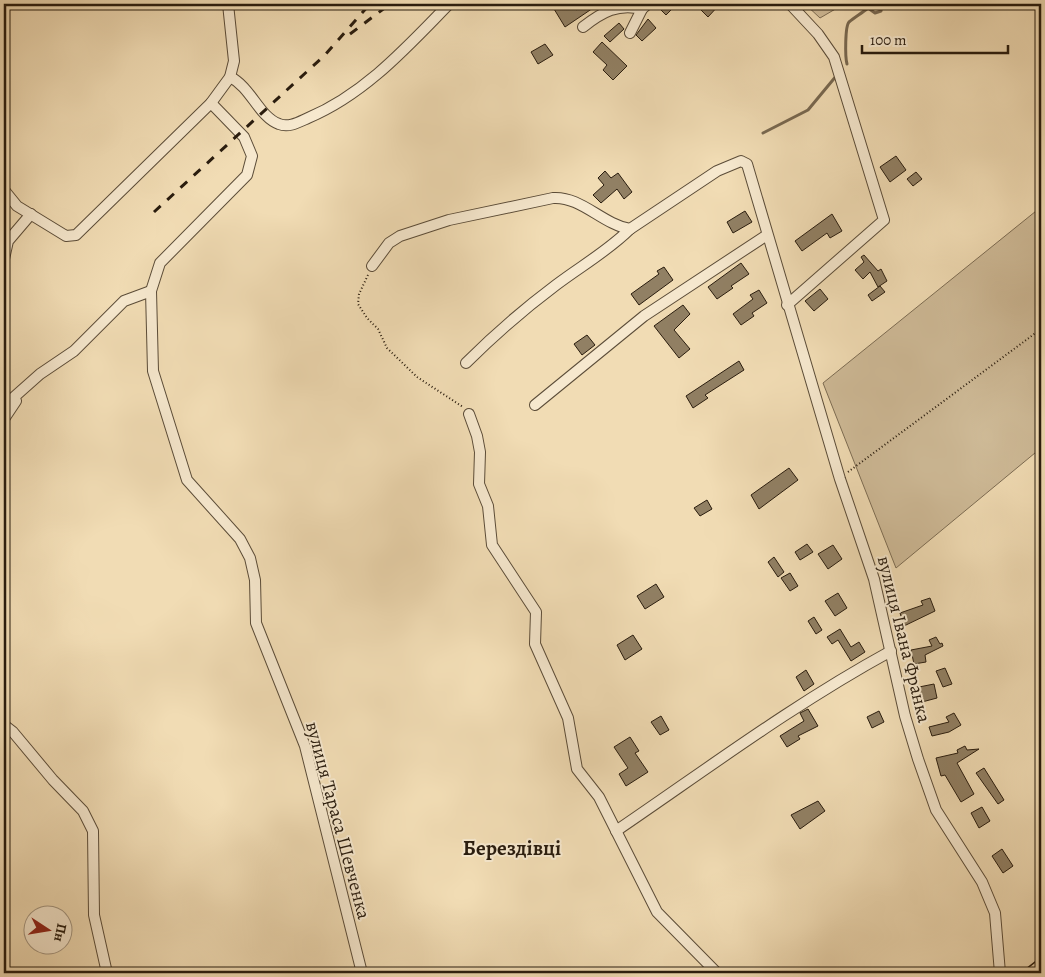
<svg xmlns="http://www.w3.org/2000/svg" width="1045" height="977" viewBox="0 0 1045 977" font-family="Alegreya,serif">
	<rect width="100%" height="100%" fill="#f1dcb4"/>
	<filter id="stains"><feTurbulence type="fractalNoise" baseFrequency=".004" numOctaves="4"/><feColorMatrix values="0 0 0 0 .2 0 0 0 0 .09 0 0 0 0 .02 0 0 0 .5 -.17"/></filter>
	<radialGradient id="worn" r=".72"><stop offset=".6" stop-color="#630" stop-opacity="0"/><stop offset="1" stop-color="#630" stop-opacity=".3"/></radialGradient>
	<g fill="#cfbb98" stroke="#7c6c53">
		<path d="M 805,4 L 844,4 L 820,18 Z"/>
		<path d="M 1041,207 L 1041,448 L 896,568 L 823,383 Z"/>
	</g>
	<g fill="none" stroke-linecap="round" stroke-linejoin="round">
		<g stroke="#786850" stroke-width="3">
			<path d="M 847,64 C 845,57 845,26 849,22 C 855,17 862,13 868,8 L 875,13 L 881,11 L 882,4"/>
			<path d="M 763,133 L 808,110 L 837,75"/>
			<path d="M 465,969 L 469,973"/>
		</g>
	</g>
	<g fill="#918064" stroke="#291c0e">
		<path d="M 551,4 L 572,4 L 576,10 L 584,4 L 599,4 L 565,27 Z"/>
		<path d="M 655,4 L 667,4 L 672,9 L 666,15 Z"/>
		<path d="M 707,4 L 720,4 L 708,17 L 701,10 Z"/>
		<path d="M 648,19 L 656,28 L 642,41 L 636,35 Z"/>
		<path d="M 619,23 L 624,29 L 610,42 L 604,36 Z"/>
		<path d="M 602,42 L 627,66 L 613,80 L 603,70 L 607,65 L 593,52 Z"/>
		<path d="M 545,44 L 553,55 L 538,64 L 531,52 Z"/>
		<path d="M 896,156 L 906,170 L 890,182 L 880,167 Z"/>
		<path d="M 605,171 L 611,178 L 618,173 L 632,192 L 624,199 L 617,189 L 601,203 L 593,195 L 604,185 L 598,178 Z"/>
		<path d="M 916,172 L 922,179 L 913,186 L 907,179 Z"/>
		<path d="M 745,211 L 752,222 L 733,233 L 727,222 Z"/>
		<path d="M 832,214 L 842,231 L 830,238 L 827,233 L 802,251 L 795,241 Z"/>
		<path d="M 864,255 L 878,271 L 881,269 L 887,281 L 878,287 L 870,272 L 863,279 L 855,270 L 864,262 L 861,257 Z"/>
		<path d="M 741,263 L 749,274 L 731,286 L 733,288 L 717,299 L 708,287 Z"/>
		<path d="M 664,267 L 673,280 L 639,305 L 631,294 L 659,274 L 657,271 Z"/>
		<path d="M 880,286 L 885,292 L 872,301 L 868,295 Z"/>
		<path d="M 820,289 L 828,299 L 814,311 L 805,301 Z"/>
		<path d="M 759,290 L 767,303 L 752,313 L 754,316 L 741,325 L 733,314 L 753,299 L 750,295 Z"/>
		<path d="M 683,305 L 690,314 L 674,330 L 690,349 L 679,358 L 654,326 Z"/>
		<path d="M 587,335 L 595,345 L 582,355 L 574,344 Z"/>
		<path d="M 739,361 L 744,370 L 705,395 L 708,398 L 693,408 L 686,396 Z"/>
		<path d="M 789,468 L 798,480 L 759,509 L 751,495 Z"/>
		<path d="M 707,500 L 712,509 L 700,516 L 694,508 Z"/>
		<path d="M 807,544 L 813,552 L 800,560 L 795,552 Z"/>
		<path d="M 833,545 L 842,559 L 828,569 L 818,554 Z"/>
		<path d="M 774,557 L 784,572 L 778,577 L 768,562 Z"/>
		<path d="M 790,573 L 798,586 L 790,591 L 781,578 Z"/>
		<path d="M 656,584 L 664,597 L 645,609 L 637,596 Z"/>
		<path d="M 838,593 L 847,608 L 835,616 L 825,601 Z"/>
		<path d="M 930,598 L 935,611 L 904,626 L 900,613 L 923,605 L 921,601 Z"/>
		<path d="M 814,617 L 822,630 L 816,634 L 808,621 Z"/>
		<path d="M 840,629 L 851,647 L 859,642 L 865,652 L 851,661 L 838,640 L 832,644 L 827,637 Z"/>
		<path d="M 633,635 L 642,649 L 625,660 L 617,645 Z"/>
		<path d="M 936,637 L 940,644 L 942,643 L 943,646 L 925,655 L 926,662 L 914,664 L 911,650 L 932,646 L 929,640 Z"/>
		<path d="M 945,668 L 952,684 L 943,687 L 936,671 Z"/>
		<path d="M 806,670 L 814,684 L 804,691 L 796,677 Z"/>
		<path d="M 934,684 L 937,698 L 922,702 L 919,687 Z"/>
		<path d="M 808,709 L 818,726 L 798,736 L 800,739 L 787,747 L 780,736 L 804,721 L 800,713 Z"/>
		<path d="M 879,711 L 884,722 L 872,728 L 867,717 Z"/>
		<path d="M 954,713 L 961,725 L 949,732 L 932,736 L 929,727 L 949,722 L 946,717 Z"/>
		<path d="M 661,716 L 669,730 L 660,735 L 651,722 Z"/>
		<path d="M 630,737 L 639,751 L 635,753 L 648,772 L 626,786 L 619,774 L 628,768 L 614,747 Z"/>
		<path d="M 965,746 L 967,750 L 979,749 L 957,763 L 974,794 L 961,802 L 945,775 L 941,776 L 936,758 L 958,753 L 957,750 Z"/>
		<path d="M 984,768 L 1004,800 L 998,804 L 976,773 Z"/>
		<path d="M 818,801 L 825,811 L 800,829 L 791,815 Z"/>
		<path d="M 982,807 L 990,821 L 979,828 L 971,813 Z"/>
		<path d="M 1002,849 L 1013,866 L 1003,873 L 992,856 Z"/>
	</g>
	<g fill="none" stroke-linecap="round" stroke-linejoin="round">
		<defs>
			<g id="minor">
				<path d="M 583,27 C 602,12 618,3 642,9"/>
				<path d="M 630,33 L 642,9 L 648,4"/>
				<path d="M 230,77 C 251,87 259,117 279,124 C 289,128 299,122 308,118 C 365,94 407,47 449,4"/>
				<path d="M 211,103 L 244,137 L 252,156 L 247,175 L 160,263 L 151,291 L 153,371 L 187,480 L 240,539 L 250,558 L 255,580 L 256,623 L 305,746 L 362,973"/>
				<path d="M 4,190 L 17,206 L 66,236 L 76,235 L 211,103 L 230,77 L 234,61 L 228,4"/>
				<path d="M 4,259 L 8,241 L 31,214"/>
				<path d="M 372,266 L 389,243 L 400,236 L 449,220 L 553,198 C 581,196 602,224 630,229 L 717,171 L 741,161 L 747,164 L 840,479 L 874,579 L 905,716 L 918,759 L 936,810 L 982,882 L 995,913 L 1000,973"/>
				<path d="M 787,305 L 884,220 L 834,57 L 818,34 L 790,4"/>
				<path d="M 466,363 C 494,335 524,309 556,285 C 581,266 608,251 630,229"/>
				<path d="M 535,405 L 644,316 L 767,235"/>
				<path d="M 4,406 L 40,374 L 74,351 L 124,301 L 151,291"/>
				<path d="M 469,414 L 477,436 L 480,452 L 479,484 L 488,506 L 492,545 L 536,612 L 535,644 L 568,718 L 577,769 L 599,797 L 657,912 L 717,973"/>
				<path d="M 4,419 L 16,401"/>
				<path d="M 4,725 L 13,732 L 53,780 L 83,811 L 93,831 L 94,915 L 107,973"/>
				<path d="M 616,831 C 707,769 794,704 891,651"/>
			</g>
			<path id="major" d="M 1032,973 L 1041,966"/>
		</defs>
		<use href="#minor" stroke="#5b4c38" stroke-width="12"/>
		<use href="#major" stroke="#291c0e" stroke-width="15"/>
		<g stroke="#291c0e" stroke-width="2" stroke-dasharray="1 2.5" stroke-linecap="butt">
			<path d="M 368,275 L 359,294 L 358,304 L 367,318 L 378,329 L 387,348 L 417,377 L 463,407"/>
			<path d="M 848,472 L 1041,329"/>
		</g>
		<use href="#minor" stroke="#f6e8ce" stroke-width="10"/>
		<use href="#major" stroke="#f1dcb4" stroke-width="12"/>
		<g stroke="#291c0e" stroke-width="3" stroke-dasharray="9 9" stroke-linecap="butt">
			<path d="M 350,34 L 390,4"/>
			<path d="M 154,212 L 325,55 L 370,4"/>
		</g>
	</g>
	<g text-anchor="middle" stroke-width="4" stroke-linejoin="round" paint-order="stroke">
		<g font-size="19" fill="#291c0e" stroke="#f6e8ce">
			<text transform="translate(905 639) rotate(76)" y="7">вулиця Івана Франка</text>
			<text transform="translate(339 820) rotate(75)" y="7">вулиця Тараса Шевченка</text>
		</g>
		<g font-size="21" font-weight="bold" fill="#291c0e" stroke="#f6e8ce">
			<text x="512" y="855">Берездівці</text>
		</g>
	</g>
	<rect width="1045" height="977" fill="none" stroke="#f1dcb4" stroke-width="20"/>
	<rect x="5" y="5" width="1035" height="967" fill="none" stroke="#291c0e" stroke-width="2.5"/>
	<rect x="10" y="10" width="1025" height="957" fill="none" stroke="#291c0e"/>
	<g transform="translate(48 930) rotate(102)"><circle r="24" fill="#f6e8ce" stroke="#a49681"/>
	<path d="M0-4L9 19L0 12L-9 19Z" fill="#8f2418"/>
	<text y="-8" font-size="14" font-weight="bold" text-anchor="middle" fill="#291c0e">Пн</text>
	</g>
	<path d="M862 45v8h146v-8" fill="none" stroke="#291c0e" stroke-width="2.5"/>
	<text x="870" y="45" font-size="15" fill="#291c0e" stroke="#f6e8ce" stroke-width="4" paint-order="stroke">100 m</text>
	<rect width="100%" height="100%" filter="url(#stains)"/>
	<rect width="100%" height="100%" fill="url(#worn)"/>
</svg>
